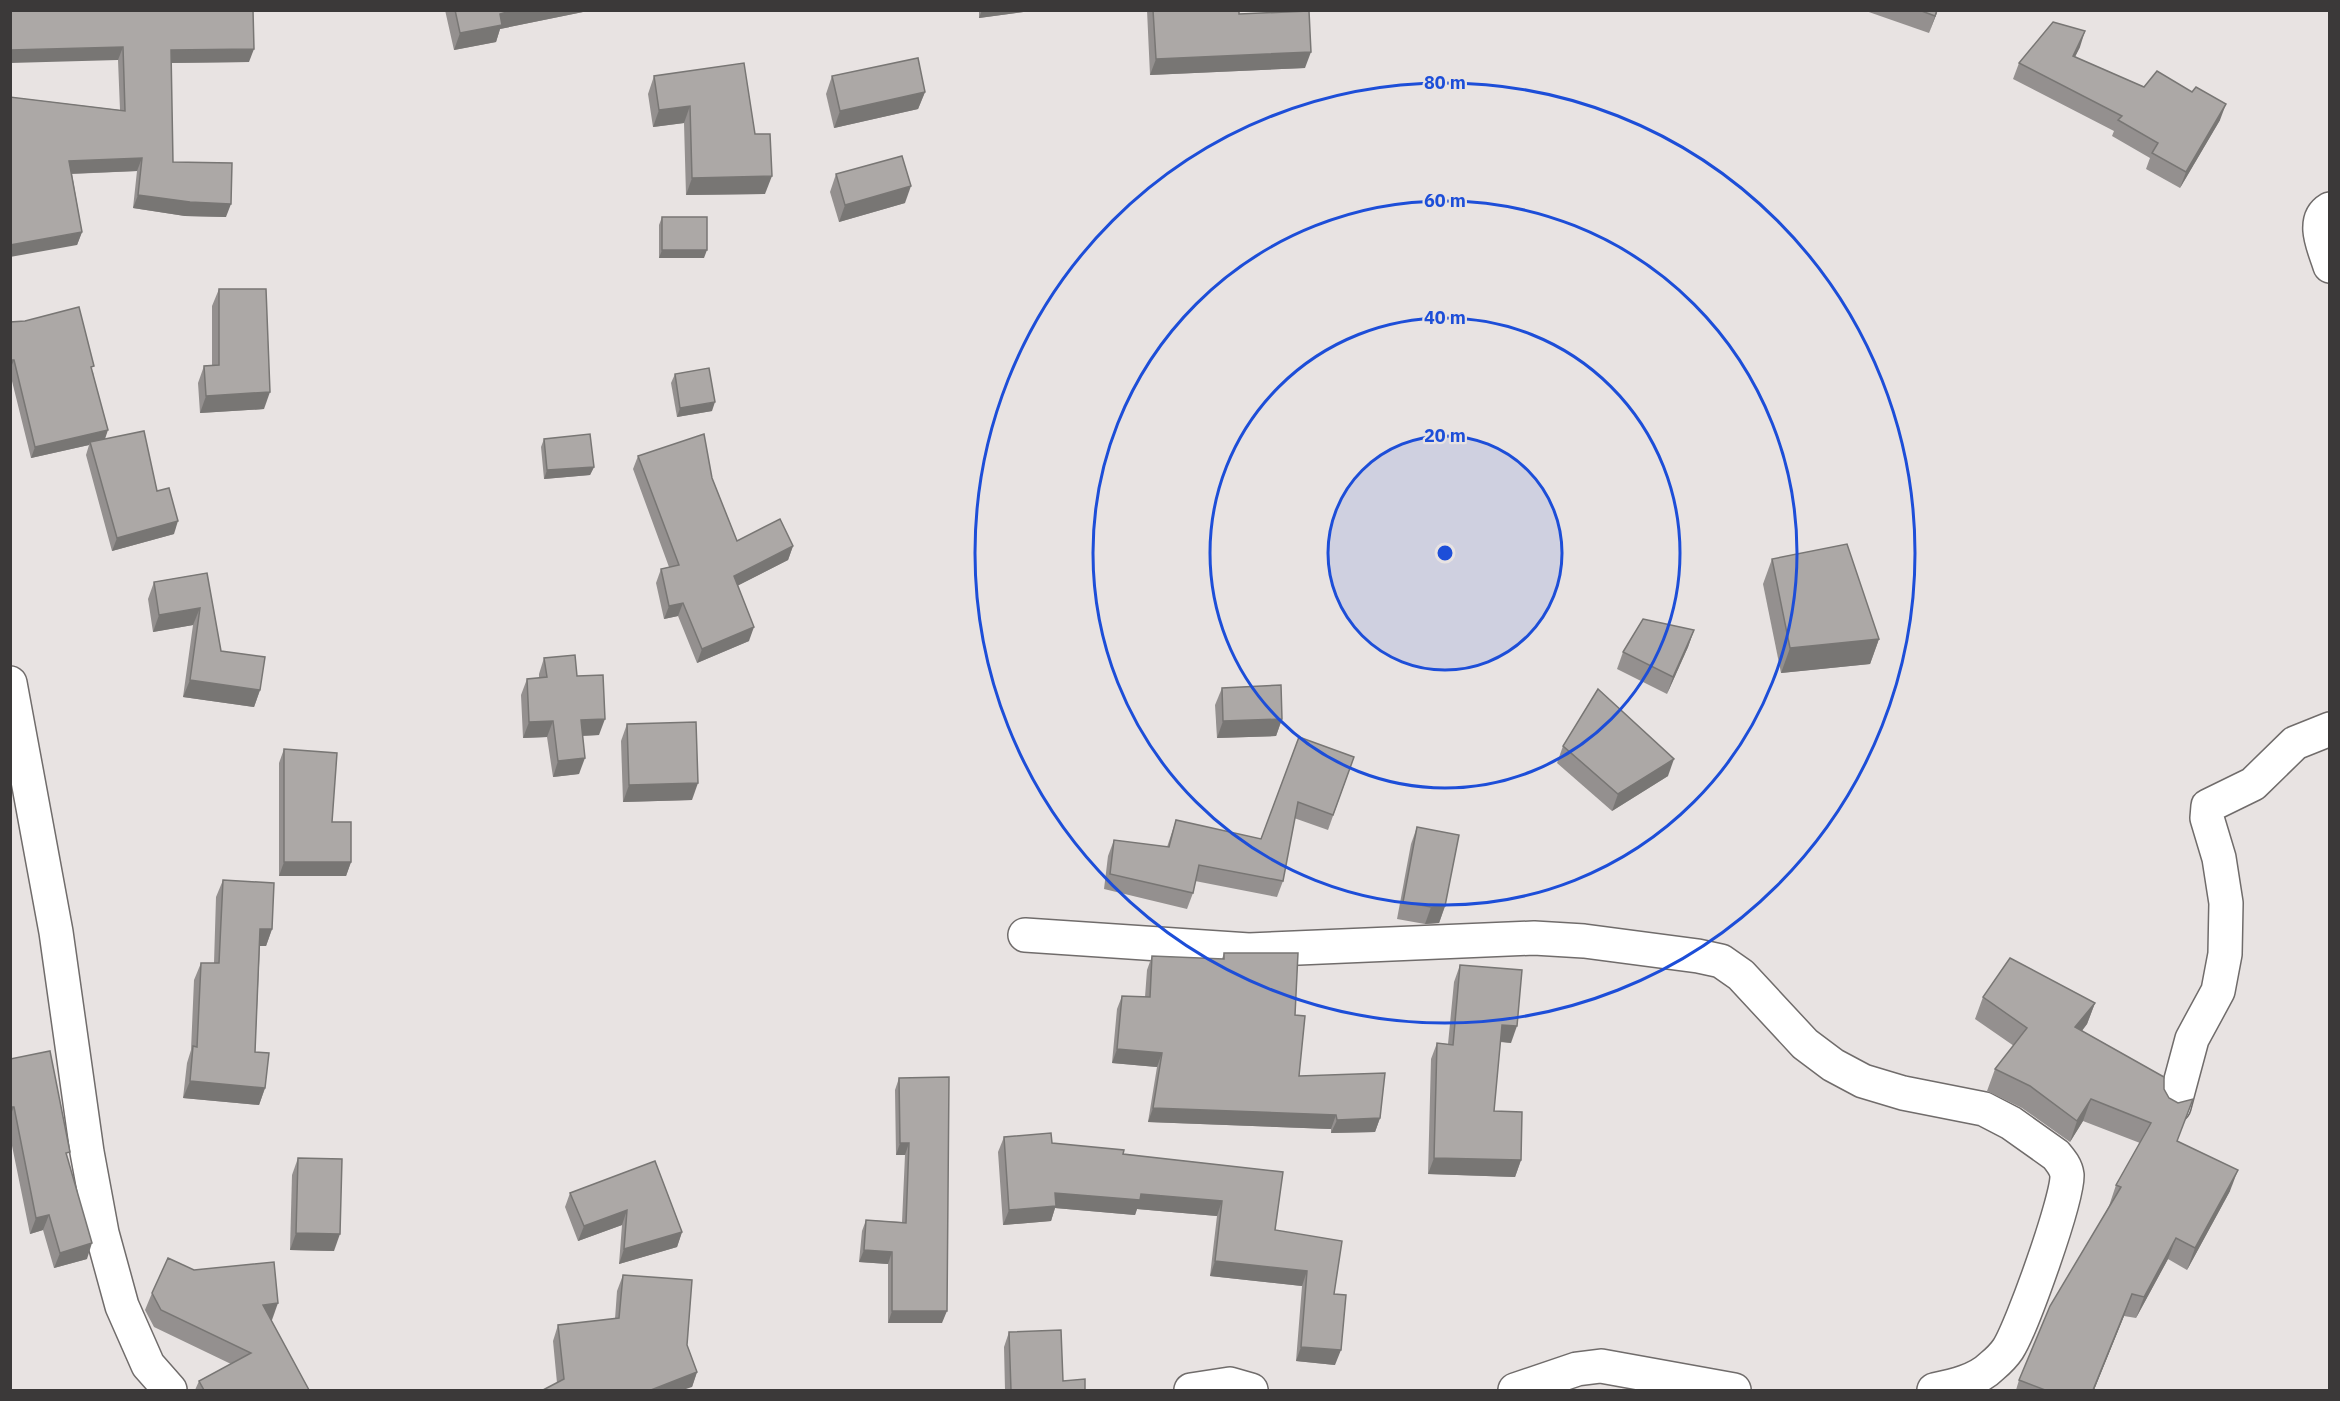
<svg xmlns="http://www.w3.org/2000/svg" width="2340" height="1401" viewBox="0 0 2340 1401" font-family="'IBM Plex Sans',sans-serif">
	<rect width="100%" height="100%" fill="#e8e3e2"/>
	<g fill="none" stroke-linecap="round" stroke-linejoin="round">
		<defs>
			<g id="minor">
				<path d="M 2330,209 C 2310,221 2325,249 2330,266"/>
				<path d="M 10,683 L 56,932 L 87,1152 L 102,1233 L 122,1306 L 148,1365 L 170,1390"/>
				<path d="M 1025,935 L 1249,950 L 1534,938 L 1584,941 L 1698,956 L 1721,961 L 1741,975 L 1805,1044 L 1833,1065 L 1863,1081 L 1903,1093 L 1984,1109 L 2011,1123 L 2056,1155 C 2061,1161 2066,1167 2067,1175 C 2068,1199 2022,1327 2008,1349 C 2004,1355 1998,1361 1992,1366 C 1977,1381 1953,1386 1934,1390"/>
				<path d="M 2174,1106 L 2192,1039 L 2218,991 L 2225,954 L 2226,903 L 2219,858 L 2207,818 L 2208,806 L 2253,784 L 2295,743 L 2330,729"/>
				<path d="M 1191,1390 L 1230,1384 L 1251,1390"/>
				<path d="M 1515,1390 L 1577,1369 L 1601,1366 L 1734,1390"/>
			</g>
		</defs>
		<use href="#minor" stroke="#706c6b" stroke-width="36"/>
		<use href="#minor" stroke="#fff" stroke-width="33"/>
	</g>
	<g fill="#94908f">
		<path d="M 10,10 L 249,62 L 171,63 L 173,162 L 226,217 L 185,216 L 133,208 L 137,171 L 72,174 L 82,232 L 77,245 L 10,97 L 120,110 L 118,60 Z"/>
		<path d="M 445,10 L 584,10 L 583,12 L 500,29 L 496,42 L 454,50 Z"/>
		<path d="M 979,10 L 1038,10 L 979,18 Z"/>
		<path d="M 1147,10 L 1239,10 L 1239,14 L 1305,68 L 1150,75 Z"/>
		<path d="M 1863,10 L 1938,10 L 1929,33 Z"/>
		<path d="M 2080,47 L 2075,57 L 2220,120 L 2180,188 L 2146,169 L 2150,158 L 2112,136 L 2114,131 L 2013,79 L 2019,63 Z"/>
		<path d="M 654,76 L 755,134 L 765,194 L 686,195 L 684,123 L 653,127 L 648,94 Z"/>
		<path d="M 832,76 L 925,92 L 918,109 L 834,128 L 826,94 Z"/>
		<path d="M 836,174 L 905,203 L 839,222 L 830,192 Z"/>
		<path d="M 662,217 L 704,258 L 659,258 L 659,225 Z"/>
		<path d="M 219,289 L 264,409 L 200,413 L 198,383 L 204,366 L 212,365 L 212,306 Z"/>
		<path d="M 10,322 L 93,372 L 105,439 L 157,491 L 174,534 L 112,551 L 86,455 L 89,445 L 31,458 L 10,373 Z"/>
		<path d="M 675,374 L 712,411 L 677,417 L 671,383 Z"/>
		<path d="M 544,439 L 594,467 L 590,475 L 544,479 L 541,447 Z"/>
		<path d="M 638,456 L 712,478 L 737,541 L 793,546 L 788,560 L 737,586 L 749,641 L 697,663 L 678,616 L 664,619 L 656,583 L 661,569 L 669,567 L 633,469 Z"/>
		<path d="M 1772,559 L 1879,639 L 1870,664 L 1781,673 L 1763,584 Z"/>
		<path d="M 207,573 L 221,651 L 260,690 L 254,707 L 183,697 L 193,625 L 153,632 L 148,599 L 154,582 Z"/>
		<path d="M 1694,630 L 1688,647 L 1667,694 L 1617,669 L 1623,652 Z"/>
		<path d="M 544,658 L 577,676 L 599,735 L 583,736 L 579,774 L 553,777 L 547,737 L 523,738 L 521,695 L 527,679 L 539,678 L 539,674 Z"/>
		<path d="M 1222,688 L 1282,719 L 1276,736 L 1217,738 L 1215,705 Z"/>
		<path d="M 627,724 L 692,800 L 623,802 L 621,741 Z"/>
		<path d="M 1299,737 L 1354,757 L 1328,830 L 1294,818 L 1283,881 L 1277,897 L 1195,881 L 1193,893 L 1187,909 L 1104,889 L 1108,856 L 1114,840 L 1167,847 L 1176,820 L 1261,839 Z"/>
		<path d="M 1563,746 L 1668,776 L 1612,811 L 1557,763 Z"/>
		<path d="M 284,749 L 332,822 L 351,862 L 346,876 L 279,876 L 279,763 Z"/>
		<path d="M 1417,827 L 1445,906 L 1439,923 L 1425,924 L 1397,919 L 1411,844 Z"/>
		<path d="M 223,880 L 272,929 L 266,946 L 260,946 L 255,1052 L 265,1088 L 259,1105 L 183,1098 L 187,1063 L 191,1050 L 194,980 L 201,963 L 214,963 L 216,897 Z"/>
		<path d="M 1224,953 L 1295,1015 L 1299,1076 L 1380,1118 L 1375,1132 L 1331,1133 L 1331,1129 L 1148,1122 L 1157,1067 L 1112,1063 L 1117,1009 L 1122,996 L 1145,997 L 1147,970 L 1152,956 L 1222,959 Z"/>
		<path d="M 1460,965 L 1511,1043 L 1500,1042 L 1494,1111 L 1521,1160 L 1515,1177 L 1428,1174 L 1431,1059 L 1437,1043 L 1448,1044 L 1454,982 Z"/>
		<path d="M 1983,997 L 2095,1003 L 2087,1024 L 2082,1031 L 2164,1089 L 2177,1141 L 2230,1191 L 2187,1270 L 2168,1259 L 2136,1318 L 2124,1316 L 2094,1390 L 2016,1390 L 2019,1380 L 2109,1206 L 2116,1185 L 2140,1143 L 2083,1121 L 2070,1142 L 2022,1108 L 1987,1091 L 1995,1069 L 2014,1046 L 1975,1019 Z"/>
		<path d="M 10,1059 L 68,1158 L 87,1259 L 54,1268 L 43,1230 L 30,1234 L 10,1136 Z"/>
		<path d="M 899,1078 L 942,1323 L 888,1323 L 888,1264 L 859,1262 L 862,1231 L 866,1220 L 902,1222 L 905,1155 L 896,1155 L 895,1090 Z"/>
		<path d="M 1004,1137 L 1123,1154 L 1283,1172 L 1275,1230 L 1334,1294 L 1335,1365 L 1296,1361 L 1302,1286 L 1210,1276 L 1217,1216 L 1137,1209 L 1135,1215 L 1055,1208 L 1051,1221 L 1003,1225 L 998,1152 Z"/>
		<path d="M 298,1158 L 334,1251 L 290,1250 L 292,1175 Z"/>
		<path d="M 655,1161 L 682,1232 L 677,1247 L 619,1264 L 622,1225 L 578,1241 L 565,1207 L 570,1193 Z"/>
		<path d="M 623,1275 L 687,1345 L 697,1372 L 692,1387 L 557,1383 L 553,1341 L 558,1325 L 615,1319 L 617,1291 Z"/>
		<path d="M 152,1293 L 272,1320 L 271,1320 L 309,1390 L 195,1390 L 199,1381 L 231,1364 L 154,1327 L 145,1310 Z"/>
		<path d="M 1009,1332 L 1063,1381 L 1085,1390 L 1005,1390 L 1004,1347 Z"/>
	</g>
	<g fill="#787674">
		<path d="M 514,10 L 584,10 L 583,12 L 500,29 L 496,42 L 454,50 L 460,33 L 500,14 Z"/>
		<path d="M 982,10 L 1038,10 L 979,18 Z"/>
		<path d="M 1937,10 L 1938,10 L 1929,33 L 1935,16 Z"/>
		<path d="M 2085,31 L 2080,47 L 2067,72 L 2073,56 Z"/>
		<path d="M 123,47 L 118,60 L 10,63 L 10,50 Z"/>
		<path d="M 254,49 L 249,62 L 166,63 L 171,50 Z"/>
		<path d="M 1311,52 L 1305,68 L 1150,75 L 1156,59 Z"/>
		<path d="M 925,92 L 918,109 L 834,128 L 840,111 Z"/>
		<path d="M 2226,104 L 2220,120 L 2180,188 L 2186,172 Z"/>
		<path d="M 690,106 L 684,123 L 653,127 L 659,110 Z"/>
		<path d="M 142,158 L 137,171 L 64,174 L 69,161 Z"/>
		<path d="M 772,176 L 765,194 L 686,195 L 692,178 Z"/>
		<path d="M 911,186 L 905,203 L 839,222 L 845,205 Z"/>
		<path d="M 138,195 L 231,204 L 226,217 L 185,216 L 133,208 Z"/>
		<path d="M 82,232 L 77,245 L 10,257 L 10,245 Z"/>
		<path d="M 662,250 L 707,250 L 704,258 L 659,258 Z"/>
		<path d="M 10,360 L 14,360 L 10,370 Z"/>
		<path d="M 270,392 L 264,409 L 200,413 L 206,396 Z"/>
		<path d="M 715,402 L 712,411 L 677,417 L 680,408 Z"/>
		<path d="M 108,430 L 104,442 L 90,442 L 89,445 L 31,458 L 35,447 Z"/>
		<path d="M 594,467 L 590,475 L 544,479 L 547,470 Z"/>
		<path d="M 178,521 L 174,534 L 112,551 L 117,538 Z"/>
		<path d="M 793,546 L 788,560 L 729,590 L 734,576 Z"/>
		<path d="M 683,603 L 678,616 L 664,619 L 669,606 Z"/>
		<path d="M 200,608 L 193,625 L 153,632 L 159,615 Z"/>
		<path d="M 754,627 L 749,641 L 697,663 L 702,649 Z"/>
		<path d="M 1694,630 L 1688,647 L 1667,694 L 1673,677 Z"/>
		<path d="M 1879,639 L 1870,664 L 1781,673 L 1790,648 Z"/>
		<path d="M 190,680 L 260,690 L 254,707 L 183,697 Z"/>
		<path d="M 605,719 L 599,735 L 575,736 L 581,720 Z"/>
		<path d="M 1282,719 L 1276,736 L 1217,738 L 1223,721 Z"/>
		<path d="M 553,721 L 547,737 L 523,738 L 529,722 Z"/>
		<path d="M 585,758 L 579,774 L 553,777 L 558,761 Z"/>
		<path d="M 1674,759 L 1668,776 L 1612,811 L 1618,794 Z"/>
		<path d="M 698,783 L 692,800 L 623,802 L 629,785 Z"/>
		<path d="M 284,862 L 351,862 L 346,876 L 279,876 Z"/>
		<path d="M 1445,906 L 1439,923 L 1425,924 L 1431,907 Z"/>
		<path d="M 260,929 L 272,929 L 266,946 L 254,946 Z"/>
		<path d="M 2095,1003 L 2087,1024 L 2068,1048 L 2075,1027 Z"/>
		<path d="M 1502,1025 L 1517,1026 L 1511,1043 L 1496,1041 Z"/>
		<path d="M 1117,1049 L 1162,1053 L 1157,1067 L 1112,1063 Z"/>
		<path d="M 190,1081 L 265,1088 L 259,1105 L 183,1098 Z"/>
		<path d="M 2091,1099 L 2083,1121 L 2070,1142 L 2077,1121 Z"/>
		<path d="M 10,1107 L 14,1107 L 10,1116 Z"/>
		<path d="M 1153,1108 L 1336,1115 L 1331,1129 L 1148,1122 Z"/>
		<path d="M 1380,1118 L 1375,1132 L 1331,1133 L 1337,1120 Z"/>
		<path d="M 900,1143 L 909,1143 L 905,1155 L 896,1155 Z"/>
		<path d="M 1434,1158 L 1521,1160 L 1515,1177 L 1428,1174 Z"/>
		<path d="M 2238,1170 L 2230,1191 L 2187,1270 L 2195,1248 Z"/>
		<path d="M 1055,1193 L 1141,1194 L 1222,1201 L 1217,1216 L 1137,1209 L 1135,1215 L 1055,1208 L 1051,1221 L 1003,1225 L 1009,1210 Z"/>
		<path d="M 627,1210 L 622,1225 L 578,1241 L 584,1226 Z"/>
		<path d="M 49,1215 L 43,1230 L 30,1234 L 36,1218 Z"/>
		<path d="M 682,1232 L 677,1247 L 619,1264 L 624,1249 Z"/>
		<path d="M 296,1233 L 340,1234 L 334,1251 L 290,1250 Z"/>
		<path d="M 2176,1238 L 2168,1259 L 2136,1318 L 2144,1297 Z"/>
		<path d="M 92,1243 L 87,1259 L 54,1268 L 60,1253 Z"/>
		<path d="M 864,1250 L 892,1252 L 888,1264 L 859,1262 Z"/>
		<path d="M 1215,1261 L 1307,1271 L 1302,1286 L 1210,1276 Z"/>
		<path d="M 2132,1294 L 2124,1316 L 2094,1390 L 2093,1390 Z"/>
		<path d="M 278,1303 L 272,1320 L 257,1322 L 263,1305 Z"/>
		<path d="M 892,1311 L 947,1311 L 942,1323 L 888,1323 Z"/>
		<path d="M 1301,1347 L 1341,1350 L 1335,1365 L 1296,1361 Z"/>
		<path d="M 697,1372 L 692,1387 L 683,1390 L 651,1390 Z"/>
	</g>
	<g fill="#aca8a6" stroke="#787674" stroke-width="1.5">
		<path d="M 10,10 L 253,10 L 254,49 L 171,50 L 173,162 L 232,163 L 231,204 L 190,202 L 138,195 L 142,158 L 69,161 L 82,232 L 10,245 L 10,97 L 125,111 L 123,47 L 10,50 Z"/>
		<path d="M 455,10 L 514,10 L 500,14 L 502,25 L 460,33 Z"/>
		<path d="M 1153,10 L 1239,10 L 1239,14 L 1309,11 L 1311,52 L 1156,59 Z"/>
		<path d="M 1919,10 L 1937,10 L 1935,16 Z"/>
		<path d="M 2053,22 L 2085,31 L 2073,56 L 2144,87 L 2157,71 L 2192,92 L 2196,87 L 2226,104 L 2186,172 L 2152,153 L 2158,143 L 2118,120 L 2122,116 L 2019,63 Z"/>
		<path d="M 918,58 L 925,92 L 840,111 L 832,76 Z"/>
		<path d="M 744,63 L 755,134 L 770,134 L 772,176 L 692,178 L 690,106 L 659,110 L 654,76 Z"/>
		<path d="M 902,156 L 911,186 L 845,205 L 836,174 Z"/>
		<rect x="662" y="217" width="45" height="33"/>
		<path d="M 219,289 L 266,289 L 270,392 L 206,396 L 204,366 L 219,365 Z"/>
		<path d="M 79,307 L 94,366 L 91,367 L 108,430 L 35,447 L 14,360 L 10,360 L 10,322 L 25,321 Z"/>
		<path d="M 709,368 L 715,402 L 680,408 L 675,374 Z"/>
		<path d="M 144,431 L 157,491 L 169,488 L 178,521 L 117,538 L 90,442 Z"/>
		<path d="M 590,434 L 594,467 L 547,470 L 544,439 Z"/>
		<path d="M 704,434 L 712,478 L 737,541 L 780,519 L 793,546 L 734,576 L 754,627 L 702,649 L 683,603 L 669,606 L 661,569 L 679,565 L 638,456 Z"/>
		<path d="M 1847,544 L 1879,639 L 1790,648 L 1772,559 Z"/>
		<path d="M 207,573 L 221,651 L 265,657 L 260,690 L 190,680 L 200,608 L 159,615 L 154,582 Z"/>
		<path d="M 1643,619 L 1694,630 L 1673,677 L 1623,652 Z"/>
		<path d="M 575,655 L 577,676 L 603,675 L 605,719 L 581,720 L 585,758 L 558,761 L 553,721 L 529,722 L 527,679 L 547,677 L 544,658 Z"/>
		<path d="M 1281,685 L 1282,719 L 1223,721 L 1222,688 Z"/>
		<path d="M 1598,689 L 1674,759 L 1618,794 L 1563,746 Z"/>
		<path d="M 696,722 L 698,783 L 629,785 L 627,724 Z"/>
		<path d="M 1299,737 L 1354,757 L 1333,815 L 1298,802 L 1283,881 L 1199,865 L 1193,893 L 1110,874 L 1114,840 L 1169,847 L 1176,820 L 1261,839 Z"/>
		<path d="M 284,749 L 337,753 L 332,822 L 351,822 L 351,862 L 284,862 Z"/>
		<path d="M 1417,827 L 1459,835 L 1445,906 L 1431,907 L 1403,902 Z"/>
		<path d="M 223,880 L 274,883 L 272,929 L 260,929 L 255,1052 L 269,1053 L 265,1088 L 190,1081 L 193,1046 L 197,1047 L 201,963 L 219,963 Z"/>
		<path d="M 1224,953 L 1298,953 L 1295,1015 L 1305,1016 L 1299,1076 L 1385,1073 L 1380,1118 L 1337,1120 L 1336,1115 L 1153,1108 L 1162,1053 L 1117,1049 L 1122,996 L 1150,997 L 1152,956 L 1224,959 Z"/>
		<path d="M 2010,958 L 2095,1003 L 2075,1027 L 2164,1077 L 2164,1089 L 2169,1098 L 2178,1103 L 2193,1099 L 2177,1141 L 2238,1170 L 2195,1248 L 2176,1238 L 2144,1297 L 2132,1294 L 2093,1390 L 2045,1390 L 2019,1380 L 2050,1306 L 2121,1187 L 2116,1185 L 2151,1123 L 2091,1099 L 2077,1121 L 2030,1086 L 1995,1069 L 2027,1028 L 1983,997 Z"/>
		<path d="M 1460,965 L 1522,970 L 1517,1026 L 1502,1025 L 1494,1111 L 1522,1112 L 1521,1160 L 1434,1158 L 1437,1043 L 1453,1045 Z"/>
		<path d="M 50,1051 L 70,1152 L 66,1153 L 92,1243 L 60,1253 L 49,1215 L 36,1218 L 14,1107 L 10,1107 L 10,1059 Z"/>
		<path d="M 949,1077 L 947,1311 L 892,1311 L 892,1252 L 864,1250 L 866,1220 L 906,1223 L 909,1143 L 900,1143 L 899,1078 Z"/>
		<path d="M 1051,1133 L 1052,1143 L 1124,1150 L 1123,1154 L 1283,1172 L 1275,1230 L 1342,1241 L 1334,1294 L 1346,1295 L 1341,1350 L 1301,1347 L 1307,1271 L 1215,1261 L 1222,1201 L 1141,1194 L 1140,1200 L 1055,1193 L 1056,1206 L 1009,1210 L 1004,1137 Z"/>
		<path d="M 298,1158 L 342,1159 L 340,1234 L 296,1233 Z"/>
		<path d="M 655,1161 L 682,1232 L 624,1249 L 627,1210 L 584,1226 L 570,1193 Z"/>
		<path d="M 168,1258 L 194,1270 L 274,1262 L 278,1303 L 263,1305 L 309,1390 L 204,1390 L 199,1381 L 251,1353 L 161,1310 L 152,1293 Z"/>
		<path d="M 623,1275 L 692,1280 L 687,1345 L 697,1372 L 651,1390 L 543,1390 L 564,1379 L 558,1325 L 619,1318 Z"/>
		<path d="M 1061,1330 L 1063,1381 L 1085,1379 L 1085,1390 L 1011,1390 L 1009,1332 Z"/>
	</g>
	<circle cx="1445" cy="553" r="117" fill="#1d4ed8" fill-opacity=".12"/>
	<g fill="none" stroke="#1d4ed8" stroke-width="3">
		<circle cx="1445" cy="553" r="117"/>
		<circle cx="1445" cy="553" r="235"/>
		<circle cx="1445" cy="553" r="352"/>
		<circle cx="1445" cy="553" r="470"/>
	</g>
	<circle cx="1445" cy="553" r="9" fill="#1d4ed8" stroke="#e8e3e2" stroke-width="3"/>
	<g font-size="18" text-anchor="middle" font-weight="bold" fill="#1d4ed8" stroke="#e8e3e2" stroke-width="4.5" stroke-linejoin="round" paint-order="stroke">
		<text x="1445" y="89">80 m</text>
		<text x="1445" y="207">60 m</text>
		<text x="1445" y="324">40 m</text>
		<text x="1445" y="442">20 m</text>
	</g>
	<rect width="2340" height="1401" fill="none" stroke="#3b3939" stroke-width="24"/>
</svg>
